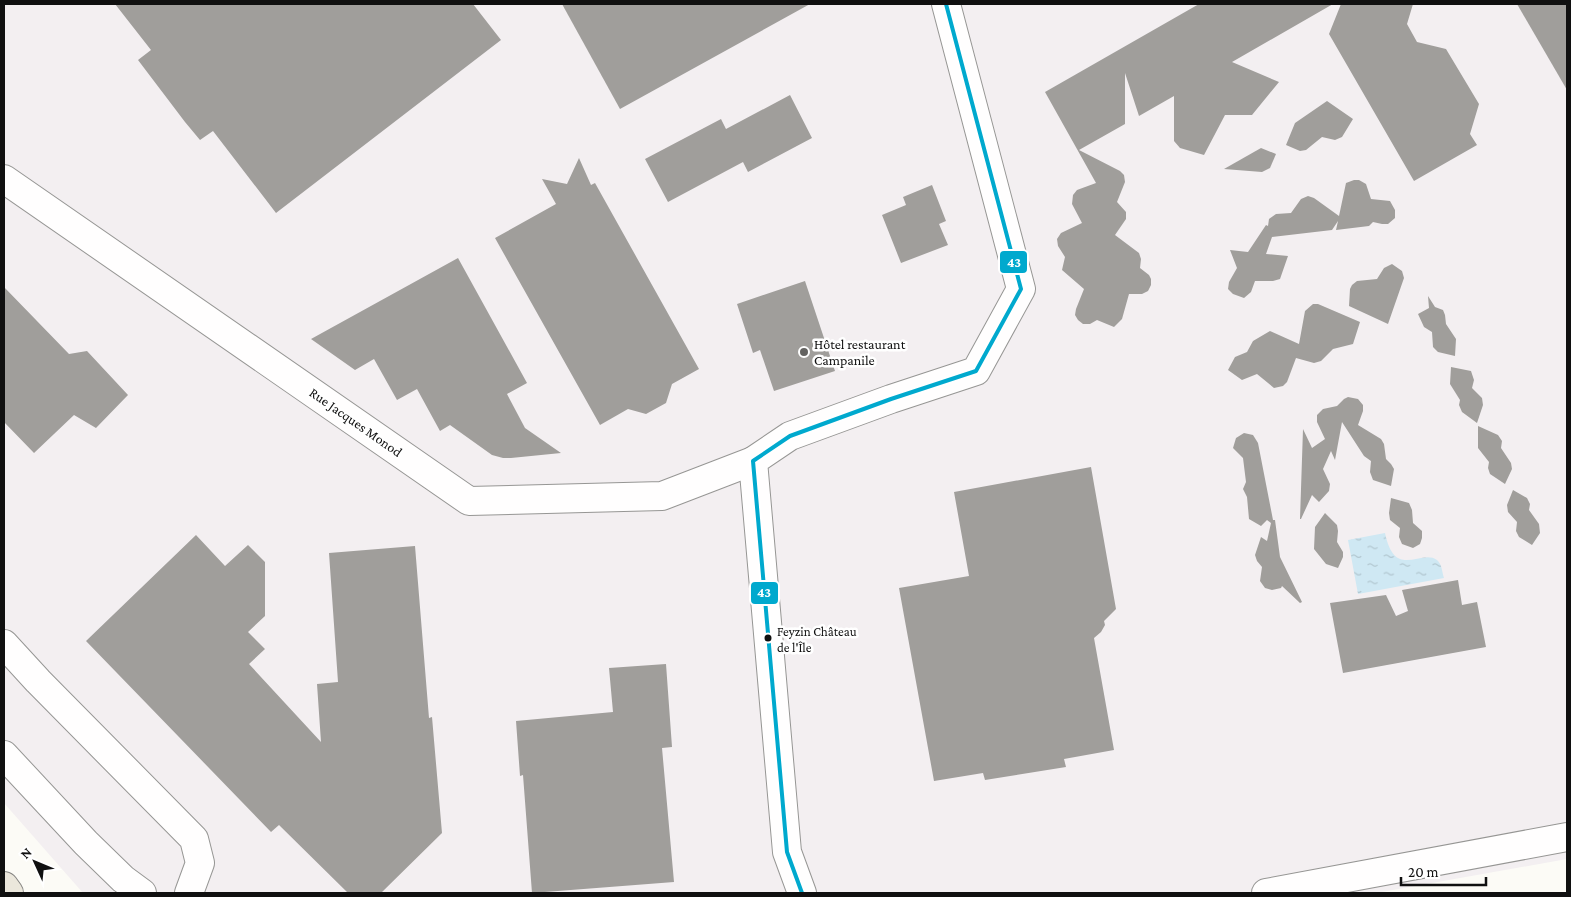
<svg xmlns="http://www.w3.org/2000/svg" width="1571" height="897" viewBox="0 0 1571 897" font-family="'Crimson Pro',serif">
	<defs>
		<pattern id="water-ripples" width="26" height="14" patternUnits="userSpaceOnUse" patternTransform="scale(1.25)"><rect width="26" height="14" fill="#cfe8f3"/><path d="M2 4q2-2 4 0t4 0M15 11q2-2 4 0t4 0" fill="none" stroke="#b1c6cf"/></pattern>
	</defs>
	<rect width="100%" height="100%" fill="#fcfbf6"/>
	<path fill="#f3eff1" d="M 4,4 L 1567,4 L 1567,859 L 1376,893 L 83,893 L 4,803 Z"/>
	<path fill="url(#water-ripples)" d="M 1385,533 C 1395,581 1421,548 1437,560 C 1442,564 1442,572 1444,578 L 1358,594 L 1348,540 Z"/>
	<g fill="#a09e9b">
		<path d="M 115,4 L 473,4 L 501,40 L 276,213 L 213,131 L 200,140 L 185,122 L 138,60 L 151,50 Z"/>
		<path d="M 562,4 L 810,4 L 620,109 Z"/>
		<path d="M 1199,4 L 1333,4 L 1232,62 L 1279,82 L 1252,115 L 1225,115 L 1204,155 L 1180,148 L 1174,141 L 1174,96 L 1139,116 L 1125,73 L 1125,124 L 1079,150 L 1120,171 L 1124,175 L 1125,182 L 1117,202 L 1126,212 L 1126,219 L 1115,235 L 1139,253 L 1141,259 L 1140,268 L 1149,275 L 1151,279 L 1151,285 L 1148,291 L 1142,294 L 1129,294 L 1122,319 L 1114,327 L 1097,320 L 1090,324 L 1083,324 L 1078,320 L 1075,315 L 1076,309 L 1084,289 L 1062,270 L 1065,257 L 1058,246 L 1057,239 L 1061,233 L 1082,223 L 1072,204 L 1073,195 L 1077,190 L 1096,183 L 1045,92 Z"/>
		<path d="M 1341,4 L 1413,4 L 1407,24 L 1417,42 L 1446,49 L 1479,104 L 1470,134 L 1477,145 L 1414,181 L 1329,34 Z"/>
		<path d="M 1517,4 L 1567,4 L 1567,90 Z"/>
		<path d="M 790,95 L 812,138 L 748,172 L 743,162 L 668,202 L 645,159 L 721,119 L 726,129 Z"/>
		<path d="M 1327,101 L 1353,119 L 1342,137 L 1335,140 L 1322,137 L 1306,150 L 1300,151 L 1286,145 L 1295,123 Z"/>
		<path d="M 1261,148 L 1276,154 L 1270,168 L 1262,172 L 1224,169 Z"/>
		<path d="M 579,158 L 591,185 L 595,183 L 699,369 L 672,384 L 666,403 L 646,414 L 628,409 L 600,425 L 495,238 L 556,204 L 542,179 L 567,184 Z"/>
		<path d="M 1354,180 L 1359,180 L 1366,184 L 1371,199 L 1390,201 L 1395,210 L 1395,218 L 1388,224 L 1382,224 L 1373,222 L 1369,226 L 1336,230 L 1338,221 L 1332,230 L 1272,237 L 1266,254 L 1288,256 L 1280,279 L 1273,281 L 1255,281 L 1251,292 L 1244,298 L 1233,294 L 1228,289 L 1229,282 L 1237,268 L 1230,250 L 1248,252 L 1266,225 L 1268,226 L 1269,219 L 1276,214 L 1291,213 L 1301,199 L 1308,196 L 1314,198 L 1339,216 L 1346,183 Z"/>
		<path d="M 932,185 L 946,221 L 939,224 L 948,245 L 901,263 L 882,215 L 906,205 L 903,197 Z"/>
		<path d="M 458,258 L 527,383 L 507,394 L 525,428 L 561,453 L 511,458 L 503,458 L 492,455 L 450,425 L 440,431 L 417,389 L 397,400 L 374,359 L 355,370 L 311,339 Z"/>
		<path d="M 1392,264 L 1402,271 L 1404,278 L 1388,324 L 1349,306 L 1350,289 L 1352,285 L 1357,281 L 1377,279 L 1384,268 Z"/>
		<path d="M 805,281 L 835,371 L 774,391 L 760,350 L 753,353 L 737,304 Z"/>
		<path d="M 4,287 L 69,354 L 87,351 L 128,395 L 96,428 L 74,415 L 34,453 L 4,422 Z"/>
		<path d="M 1428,296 L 1435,307 L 1443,310 L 1445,315 L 1446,324 L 1456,339 L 1455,356 L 1438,352 L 1433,347 L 1432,332 L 1424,327 L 1418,314 L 1429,308 Z"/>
		<path d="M 1313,304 L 1318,304 L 1360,322 L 1353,344 L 1333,349 L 1321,361 L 1314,363 L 1296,358 L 1287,382 L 1283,386 L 1274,388 L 1257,374 L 1242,380 L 1228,370 L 1235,357 L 1247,352 L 1253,341 L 1270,331 L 1299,344 L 1305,311 Z"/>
		<path d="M 1451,367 L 1471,371 L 1474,380 L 1472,388 L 1482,398 L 1483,405 L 1477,423 L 1462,412 L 1459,405 L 1460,400 L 1450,384 Z"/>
		<path d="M 1348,397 L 1358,399 L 1363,405 L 1363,411 L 1358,425 L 1381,439 L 1384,444 L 1386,459 L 1391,464 L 1394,469 L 1391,486 L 1373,480 L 1370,472 L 1371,461 L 1364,456 L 1342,422 L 1335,460 L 1331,451 L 1323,469 L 1330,484 L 1329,491 L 1319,502 L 1312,495 L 1301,519 L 1300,519 L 1303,429 L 1312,448 L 1325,439 L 1317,422 L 1317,415 L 1323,409 L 1337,406 L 1344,399 Z"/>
		<path d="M 1478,426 L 1498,435 L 1502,441 L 1501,448 L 1511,463 L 1512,469 L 1505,484 L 1490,474 L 1488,468 L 1489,462 L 1478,448 Z"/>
		<path d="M 1244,433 L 1253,435 L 1258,443 L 1273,520 L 1275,520 L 1280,557 L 1302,602 L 1300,603 L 1282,586 L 1281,588 L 1272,590 L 1265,588 L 1260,581 L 1262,567 L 1257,561 L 1255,555 L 1261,537 L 1267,541 L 1271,523 L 1267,520 L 1261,526 L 1249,519 L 1247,497 L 1243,489 L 1246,482 L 1243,458 L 1233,448 L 1236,438 Z"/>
		<path d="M 1091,467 L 1116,609 L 1104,621 L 1105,625 L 1101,632 L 1094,638 L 1114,750 L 1064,759 L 1066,767 L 985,780 L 983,773 L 934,781 L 899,588 L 969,576 L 954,492 Z"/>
		<path d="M 1513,490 L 1527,498 L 1530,504 L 1529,510 L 1539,524 L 1540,533 L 1532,545 L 1519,537 L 1516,531 L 1517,522 L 1508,512 L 1507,505 Z"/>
		<path d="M 1391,498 L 1409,503 L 1412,510 L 1413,523 L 1422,531 L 1422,538 L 1420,544 L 1413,548 L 1402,544 L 1399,537 L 1400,528 L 1390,520 L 1389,513 Z"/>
		<path d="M 1325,513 L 1337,525 L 1338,531 L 1337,542 L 1343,552 L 1343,557 L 1338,568 L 1326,564 L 1314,549 L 1315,527 Z"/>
		<path d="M 196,535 L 225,566 L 248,545 L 265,562 L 265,616 L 248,632 L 265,649 L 249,664 L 321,742 L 317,684 L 338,682 L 329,553 L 415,546 L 429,718 L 432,717 L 442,833 L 381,893 L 348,893 L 279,825 L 271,832 L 86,641 Z"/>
		<path d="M 1458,580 L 1462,605 L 1477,602 L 1486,647 L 1343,673 L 1330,603 L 1386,595 L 1396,616 L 1408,611 L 1402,590 Z"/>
		<path d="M 666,664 L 672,747 L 662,748 L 674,882 L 532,893 L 523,775 L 520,776 L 516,721 L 613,712 L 609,668 Z"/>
	</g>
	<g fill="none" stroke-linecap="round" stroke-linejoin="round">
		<defs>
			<g id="minor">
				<path d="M 4,179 L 469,501 L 662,496 L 753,461"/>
				<path d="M 4,644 L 38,681 L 194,839 L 200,863 L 189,893"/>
				<path d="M 4,755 L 86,843 L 123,879 L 142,893"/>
				<path d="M 802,893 L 787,852 L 753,461 L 790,436 L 891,399 L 976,371 L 1021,289 L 946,4"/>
				<path d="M 1266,893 L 1567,837"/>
			</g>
			<path id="major" d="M 4,886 L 9,893"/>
		</defs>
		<use href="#minor" stroke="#969694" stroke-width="30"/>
		<use href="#major" stroke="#848381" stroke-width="30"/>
		<use href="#minor" stroke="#fffefe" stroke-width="28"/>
		<use href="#major" stroke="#ebe7dc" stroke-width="28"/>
		<defs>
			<path id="bus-1" d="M 802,893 L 787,852 L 753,461 L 790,436 L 891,399 L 976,371 L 1021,289 L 946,4"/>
		</defs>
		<use href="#bus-1" stroke="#fff" stroke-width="8"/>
		<use href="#bus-1" stroke="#00a9ce" stroke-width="4"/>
	</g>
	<circle fill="#636260" stroke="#fff" stroke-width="2" cx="804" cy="352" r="5"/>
	<circle fill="#101010" stroke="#fff" stroke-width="2" cx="768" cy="638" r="4.5"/>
	<g text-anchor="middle" stroke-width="5" stroke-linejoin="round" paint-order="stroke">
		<g font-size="13" fill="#101010" stroke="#fff" text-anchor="start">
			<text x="777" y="636">Feyzin Château<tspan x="777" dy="16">de l'Île</tspan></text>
		</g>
		<g font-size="14" fill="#101010" stroke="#fff" text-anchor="start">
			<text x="814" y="349">Hôtel restaurant<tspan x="814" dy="16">Campanile</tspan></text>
		</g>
		<g font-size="14" fill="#101010" stroke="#fff">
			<text transform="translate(356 422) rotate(35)" y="5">Rue Jacques Monod</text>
		</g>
	</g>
	<g stroke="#fff" stroke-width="2">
		<rect x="999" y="250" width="29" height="24" rx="5" fill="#00a9ce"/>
		<rect x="750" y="581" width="29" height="24" rx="5" fill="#00a9ce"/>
	</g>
	<g font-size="14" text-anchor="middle" font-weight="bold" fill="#fff">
		<text x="1014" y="267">43</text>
		<text x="764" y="597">43</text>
	</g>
	<rect width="1571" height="897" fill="none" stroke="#101010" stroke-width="10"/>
	<g transform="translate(35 862) rotate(314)" stroke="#ffffff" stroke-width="4" paint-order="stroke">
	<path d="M0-4L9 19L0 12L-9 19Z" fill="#101010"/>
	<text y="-8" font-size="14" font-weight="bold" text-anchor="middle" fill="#101010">N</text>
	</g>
	<path d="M1401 877v8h85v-8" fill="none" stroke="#101010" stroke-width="2.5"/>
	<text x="1408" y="877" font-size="15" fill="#101010" stroke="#ffffff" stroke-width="4" paint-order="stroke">20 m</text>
</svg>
